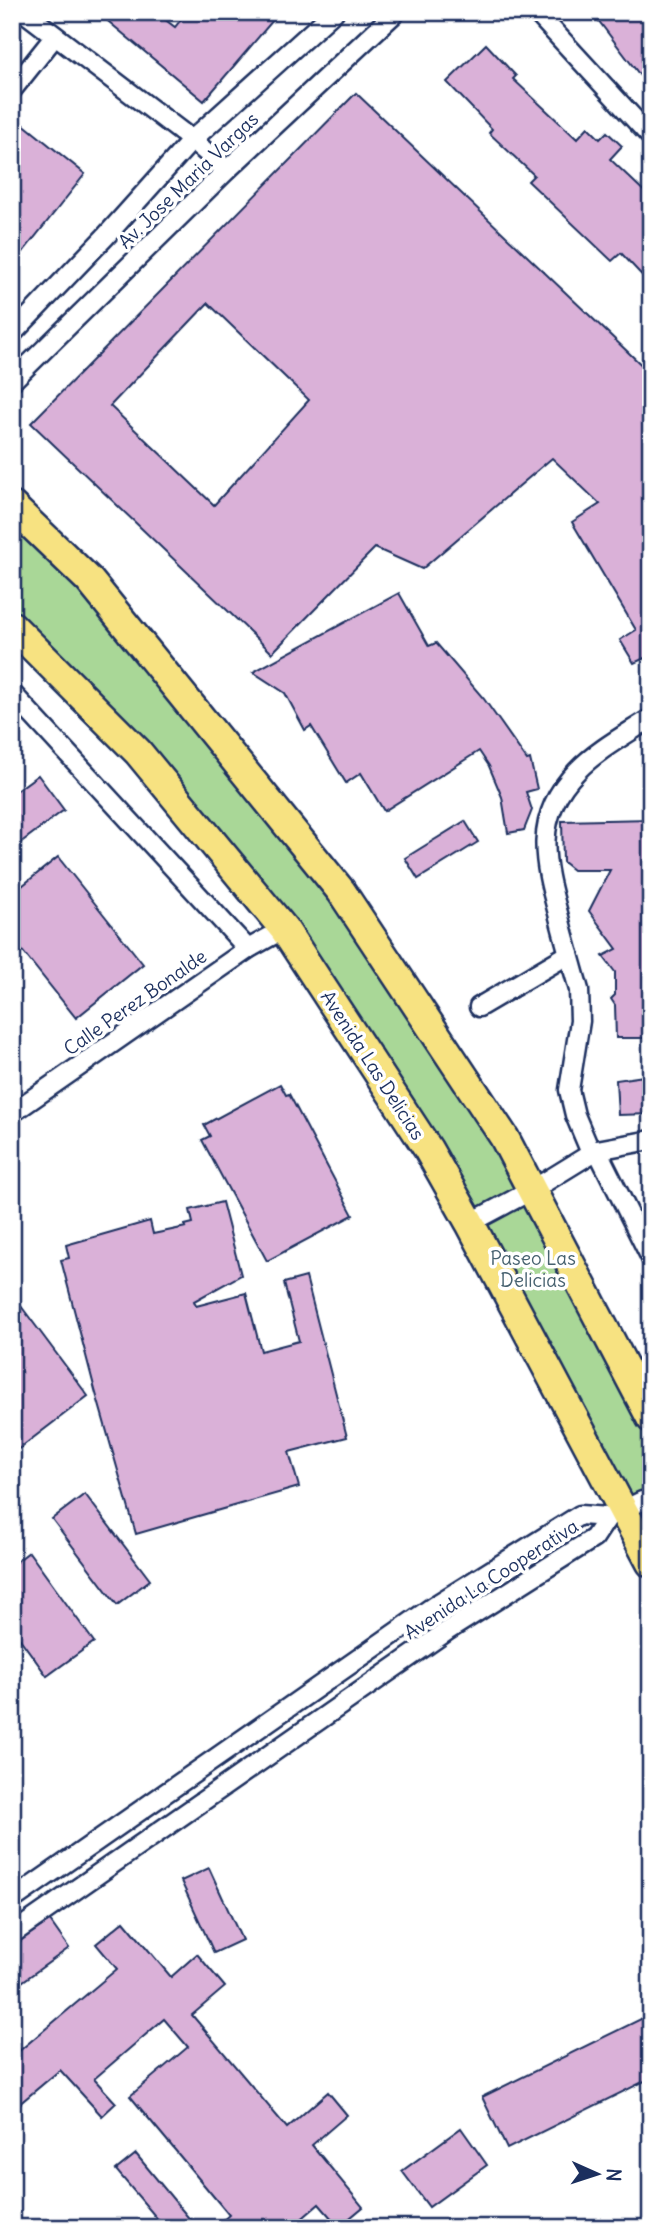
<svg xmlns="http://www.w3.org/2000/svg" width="663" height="2240" viewBox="0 0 663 2240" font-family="Delius,sans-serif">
	<rect width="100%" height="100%" fill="#fff"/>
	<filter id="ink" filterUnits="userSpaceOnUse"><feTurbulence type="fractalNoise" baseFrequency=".0143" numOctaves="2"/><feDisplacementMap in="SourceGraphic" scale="14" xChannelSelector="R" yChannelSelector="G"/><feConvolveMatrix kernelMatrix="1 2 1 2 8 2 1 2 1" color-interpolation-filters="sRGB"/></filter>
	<g filter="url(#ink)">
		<path fill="#a9d797" stroke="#62837a" stroke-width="2" d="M 12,506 L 341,891 L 504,1137 L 651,1418 L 651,1563 L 497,1275 L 284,929 L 12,626 Z"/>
		<g fill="#dab1d8" stroke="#1b2f5e" stroke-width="2" fill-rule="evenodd">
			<path d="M 97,12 L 155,12 L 175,27 L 187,12 L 280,12 L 204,101 Z"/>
			<path d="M 592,12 L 651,12 L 651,90 Z"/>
			<path d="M 486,44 L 516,76 L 513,79 L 577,139 L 588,127 L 600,139 L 607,132 L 622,146 L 610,159 L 651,198 L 651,285 L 621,253 L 612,261 L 528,181 L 534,175 L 489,133 L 492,129 L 447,82 Z"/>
			<path d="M 356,93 L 651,374 L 651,655 L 634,663 L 620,640 L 636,630 L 572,522 L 600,504 L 552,458 L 422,569 L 375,548 L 272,653 L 31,423 ZM 208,303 L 309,400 L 214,505 L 110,406 Z"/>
			<path d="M 12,115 L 85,174 L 12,266 Z"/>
			<path d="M 399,593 L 429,646 L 436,643 L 484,699 L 527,760 L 530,759 L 537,789 L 526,792 L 532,810 L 524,830 L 508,833 L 502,797 L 489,766 L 479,751 L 384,811 L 361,773 L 346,783 L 311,726 L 305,730 L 285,693 L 253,672 Z"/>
			<path d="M 38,775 L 64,810 L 12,849 L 12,794 Z"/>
			<path d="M 651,819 L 651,1038 L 616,1038 L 615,1005 L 611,999 L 615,995 L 615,972 L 603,956 L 617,949 L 589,911 L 610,870 L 573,870 L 563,862 L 562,821 Z"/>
			<path d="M 465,821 L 478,842 L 418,879 L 405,858 Z"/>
			<path d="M 58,857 L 143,964 L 76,1018 L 12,938 L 12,926 L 20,920 L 12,910 L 12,894 Z"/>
			<path d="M 651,1075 L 651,1114 L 618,1115 L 616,1080 Z"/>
			<path d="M 280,1084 L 286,1095 L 289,1094 L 353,1215 L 267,1261 L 202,1140 L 210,1136 L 204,1125 Z"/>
			<path d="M 222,1202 L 241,1275 L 194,1301 L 196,1306 L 246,1293 L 261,1351 L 299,1341 L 284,1283 L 306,1277 L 347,1437 L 289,1452 L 299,1487 L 136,1534 L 95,1390 L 61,1260 L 69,1258 L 66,1245 L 150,1221 L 153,1234 L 186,1227 L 185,1225 L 193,1223 L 190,1210 Z"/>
			<path d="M 12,1294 L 88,1396 L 12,1454 Z"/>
			<path d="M 85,1494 L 150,1580 L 117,1605 L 52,1519 Z"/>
			<path d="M 29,1552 L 94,1642 L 47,1676 L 12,1628 L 12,1565 Z"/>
			<path d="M 209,1868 L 242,1940 L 214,1953 L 181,1881 Z"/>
			<path d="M 50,1921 L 69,1948 L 12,1989 L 12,1945 Z"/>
			<path d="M 124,1921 L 171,1977 L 197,1954 L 225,1987 L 192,2015 L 287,2128 L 328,2092 L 347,2115 L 312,2145 L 363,2207 L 339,2227 L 319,2204 L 291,2228 L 214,2228 L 229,2215 L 130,2096 L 188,2047 L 164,2019 L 94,2079 L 116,2103 L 102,2116 L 60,2070 L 12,2110 L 12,2057 L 117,1969 L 96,1944 Z"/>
			<path d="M 651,2014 L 651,2078 L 507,2149 L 482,2097 Z"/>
			<path d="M 461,2128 L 487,2165 L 429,2207 L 402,2171 Z"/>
			<path d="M 136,2154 L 197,2228 L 165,2228 L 116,2170 Z"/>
		</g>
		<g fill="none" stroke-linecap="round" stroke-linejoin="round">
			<defs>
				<g id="street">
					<path d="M 24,12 L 192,140 L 227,170"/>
					<path d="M 536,12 L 651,137"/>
					<path d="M 12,90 L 55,36"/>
					<path d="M 12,334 L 105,237 L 192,140 L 334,12"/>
					<path d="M 12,381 L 227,170 L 396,12"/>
					<path d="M 12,693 L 248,949"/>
					<path d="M 479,1007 L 569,954"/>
					<path d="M 12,1113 L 248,949 L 284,929"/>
					<path d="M 597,1150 L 651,1258"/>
					<path d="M 591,1153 L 575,1115 L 569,1090 L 580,1021 L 579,990 C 572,965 565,941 559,917 C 544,862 532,817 577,771 C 597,750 627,734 651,718"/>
					<path d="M 470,1223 L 532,1190 L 597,1150 L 651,1140"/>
					<path d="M 615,1514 L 642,1501 L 651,1502"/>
					<path d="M 12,1900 L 434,1606 L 580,1515 L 608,1517 L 594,1538 L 447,1631 L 12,1934"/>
				</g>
				<g id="primary">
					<path d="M 12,506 L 89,580 L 341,891 L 504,1137 L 651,1418"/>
					<path d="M 12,626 L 138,752 L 284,929 L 428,1149 L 470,1223 L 651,1563"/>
				</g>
			</defs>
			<use href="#street" stroke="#1b2f5e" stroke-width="23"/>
			<use href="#primary" stroke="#1b2f5e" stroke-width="33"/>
			<use href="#street" stroke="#fff" stroke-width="18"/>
			<use href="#primary" stroke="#f7e281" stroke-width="28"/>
		</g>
	</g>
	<g text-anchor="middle" stroke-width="7" stroke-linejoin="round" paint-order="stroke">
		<g font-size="19" fill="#1b2f5e" stroke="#fff">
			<text transform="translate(188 180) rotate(-44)" y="7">Av. Jose Maria Vargas</text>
			<text transform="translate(135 1002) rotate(-35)" y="7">Calle Perez Bonalde</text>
			<text transform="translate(373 1065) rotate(57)" y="7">Avenida Las Delicias</text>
			<text transform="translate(491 1579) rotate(-33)" y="7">Avenida La Cooperativa</text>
		</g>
		<g font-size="19" fill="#46616f" stroke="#fff">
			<text x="533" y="1265">Paseo Las<tspan x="533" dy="22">Delicias</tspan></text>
		</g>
	</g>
	<rect width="663" height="2240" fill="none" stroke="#fff" stroke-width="42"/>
	<rect x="21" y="21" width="621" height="2198" fill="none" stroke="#1b2f5e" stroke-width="2.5" filter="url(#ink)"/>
	<g transform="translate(597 2174) rotate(93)" stroke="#ffffff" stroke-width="5" paint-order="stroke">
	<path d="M0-5L12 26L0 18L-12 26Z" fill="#1b2f5e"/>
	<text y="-10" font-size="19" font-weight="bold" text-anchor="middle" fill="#1b2f5e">N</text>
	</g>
</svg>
